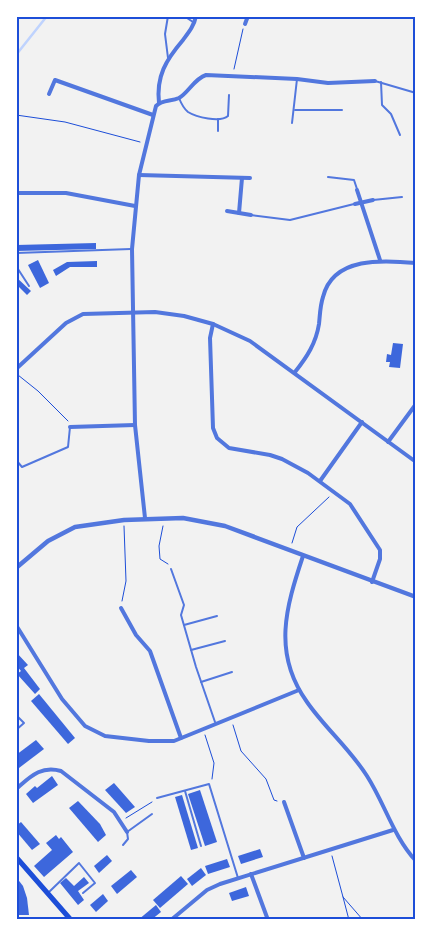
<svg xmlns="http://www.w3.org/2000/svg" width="432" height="936" viewBox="0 0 432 936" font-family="'Space Grotesk',sans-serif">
	<rect width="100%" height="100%" fill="#f2f2f2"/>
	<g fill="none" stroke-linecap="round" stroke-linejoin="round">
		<path stroke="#bfd3fe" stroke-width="2.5" d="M 16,55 L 47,16"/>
	</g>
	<g fill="#3d67dc">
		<path d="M 96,243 L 96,249 L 16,251 L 16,245 Z"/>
		<path d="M 38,260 L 49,283 L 40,288 L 28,265 Z"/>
		<path d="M 97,261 L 97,267 L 70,267 L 56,276 L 53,270 L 67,262 Z"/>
		<path d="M 16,277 L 31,291 L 27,295 L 16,284 Z"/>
		<path d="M 393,343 L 403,344 L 400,368 L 389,367 L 390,362 L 386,362 L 387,354 L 391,355 Z"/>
		<path d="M 16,652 L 28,665 L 24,668 L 40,689 L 35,694 L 17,674 L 21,671 L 16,665 Z"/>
		<path d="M 39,694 L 75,738 L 68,744 L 31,701 Z"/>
		<path d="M 36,740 L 44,749 L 19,768 L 16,765 L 16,755 Z"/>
		<path d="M 52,776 L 58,785 L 33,803 L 26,794 L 35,786 L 37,788 Z"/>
		<path d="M 114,783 L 135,807 L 126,813 L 105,790 Z"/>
		<path d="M 200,790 L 217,842 L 205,846 L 188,794 Z"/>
		<path d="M 182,795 L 198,848 L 191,850 L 175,797 Z"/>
		<path d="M 78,801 L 100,824 L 106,835 L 98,842 L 69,808 Z"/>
		<path d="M 21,822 L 40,844 L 32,850 L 16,831 L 16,826 Z"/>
		<path d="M 56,835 L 59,839 L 61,837 L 73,852 L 44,877 L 34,866 L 52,850 L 46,843 Z"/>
		<path d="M 260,849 L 263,857 L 241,864 L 238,856 Z"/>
		<path d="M 107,855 L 112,861 L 99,873 L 94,866 Z"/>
		<path d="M 227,859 L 230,867 L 208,874 L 205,866 Z"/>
		<path d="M 201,868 L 206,875 L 192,886 L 187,879 Z"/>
		<path d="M 131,870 L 137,877 L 117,894 L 111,886 Z"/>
		<path d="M 181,876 L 188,884 L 160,908 L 153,900 Z"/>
		<path d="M 16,877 L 23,886 L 27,898 L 29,915 L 16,915 Z"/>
		<path d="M 84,877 L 89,883 L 78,891 L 84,900 L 78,905 L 60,883 L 66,878 L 74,886 Z"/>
		<path d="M 246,887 L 249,896 L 232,901 L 229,893 Z"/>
		<path d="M 103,894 L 108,901 L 96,912 L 90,905 Z"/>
		<path d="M 156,905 L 161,912 L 151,920 L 138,920 Z"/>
	</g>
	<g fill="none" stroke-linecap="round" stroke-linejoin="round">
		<g stroke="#1d4ed8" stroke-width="1">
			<path d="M 234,69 L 243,29"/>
			<path d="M 16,115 L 65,122 L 140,142"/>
			<path d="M 18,375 L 38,391 L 68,421"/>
			<path d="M 163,526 L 159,546 L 160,559 L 168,564"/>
			<path d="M 292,543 L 297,527 L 329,497"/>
			<path d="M 122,601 L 126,581 L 124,526"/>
			<path d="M 233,725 L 241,751 L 266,779 L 274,800 L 277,801"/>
			<path d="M 205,735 L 214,763 L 212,779"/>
			<path d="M 126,818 L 152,802"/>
			<path d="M 332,856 L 343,897 L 363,920"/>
			<path d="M 343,897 L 349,920"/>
		</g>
		<g stroke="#5277de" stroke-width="2">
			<path d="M 168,16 L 165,34 L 168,58"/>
			<path d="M 184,16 L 193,22"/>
			<path d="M 375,81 L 416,93"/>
			<path d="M 381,82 L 382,105 L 391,114 L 400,135"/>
			<path d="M 179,98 C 181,103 183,108 188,112 C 196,117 220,123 228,116 L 229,95"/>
			<path d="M 295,110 L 342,110"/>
			<path d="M 218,119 L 218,131"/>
			<path d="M 292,123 L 297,79"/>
			<path d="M 328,177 L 354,180 L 357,189"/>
			<path d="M 373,200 L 402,197"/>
			<path d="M 251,215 L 290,220 L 354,204"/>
			<path d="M 16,253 L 131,249"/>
			<path d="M 16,266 L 29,286"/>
			<path d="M 16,460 L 22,467 L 68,447 L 70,427"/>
			<path d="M 171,569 L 184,605 L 181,615 L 196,667 L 215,722"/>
			<path d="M 184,625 L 217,616"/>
			<path d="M 191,650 L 225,641"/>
			<path d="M 201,682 L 232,672"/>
			<path d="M 16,715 L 24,723 L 16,730"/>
			<path d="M 185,791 L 201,846"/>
			<path d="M 157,798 L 209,784 L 238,878"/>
			<path d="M 123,845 L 128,839 L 127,832 L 152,814"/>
			<path d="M 49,892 L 79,863 L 95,883 L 83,893"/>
		</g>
		<g stroke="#5277de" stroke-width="4">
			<path d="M 278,16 L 297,16"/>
			<path d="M 245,24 L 248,16"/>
			<path d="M 49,94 L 55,80 L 153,115"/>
			<path d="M 159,103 C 156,76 166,60 183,40 C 189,32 194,26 196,16"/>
			<path d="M 139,175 L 250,178"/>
			<path d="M 357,190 L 380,260"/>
			<path d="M 16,193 L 66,193 L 135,206"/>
			<path d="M 355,204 L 373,200"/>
			<path d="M 227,211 L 251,215"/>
			<path d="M 239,213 L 242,178"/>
			<path d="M 213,324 L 210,338 L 213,428 L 217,438 L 229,448 L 270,455 L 282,459 L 308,473 L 350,504 L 380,550 L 380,559 L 372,582"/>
			<path d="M 16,369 L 66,323 L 83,314 L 155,312 L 184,316 L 213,324 L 250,341 L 416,462"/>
			<path d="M 295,372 C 307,357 316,343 319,324 C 320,315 320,306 323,297 C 333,256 384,260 416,263"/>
			<path d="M 70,427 L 135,425"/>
			<path d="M 388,442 L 416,404"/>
			<path d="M 320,481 L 362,422"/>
			<path d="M 145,518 L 135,425 L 132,249 L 139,175 L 156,106 C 163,99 171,102 179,98 C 189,92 194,79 206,75 L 297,79 L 328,83 L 375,81"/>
			<path d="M 303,556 C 286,607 272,653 307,702 C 325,728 350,749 367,776 C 385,804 393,836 416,861"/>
			<path d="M 121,608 L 136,635 L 150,651 L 181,738"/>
			<path d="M 16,625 L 62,699 L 85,726 L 105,736 L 149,741 L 174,741 L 299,690"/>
			<path d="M 16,789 C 30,777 41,765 61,771 L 114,812 L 127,832"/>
			<path d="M 284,802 L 304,858"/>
			<path d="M 251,874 L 268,920"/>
			<path d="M 171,920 L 207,890 L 220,884 L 393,830"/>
		</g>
		<path stroke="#5277de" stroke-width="4.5" d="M 16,568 L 48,541 L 75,527 L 124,520 L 183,518 L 225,526 L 416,597"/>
		<path stroke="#1d4ed8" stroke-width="5" d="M 16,857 L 71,920"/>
	</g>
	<rect width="432" height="936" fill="none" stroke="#ffffff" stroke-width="35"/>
	<rect x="18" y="18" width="396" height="900" fill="none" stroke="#1d4ed8" stroke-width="2"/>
</svg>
